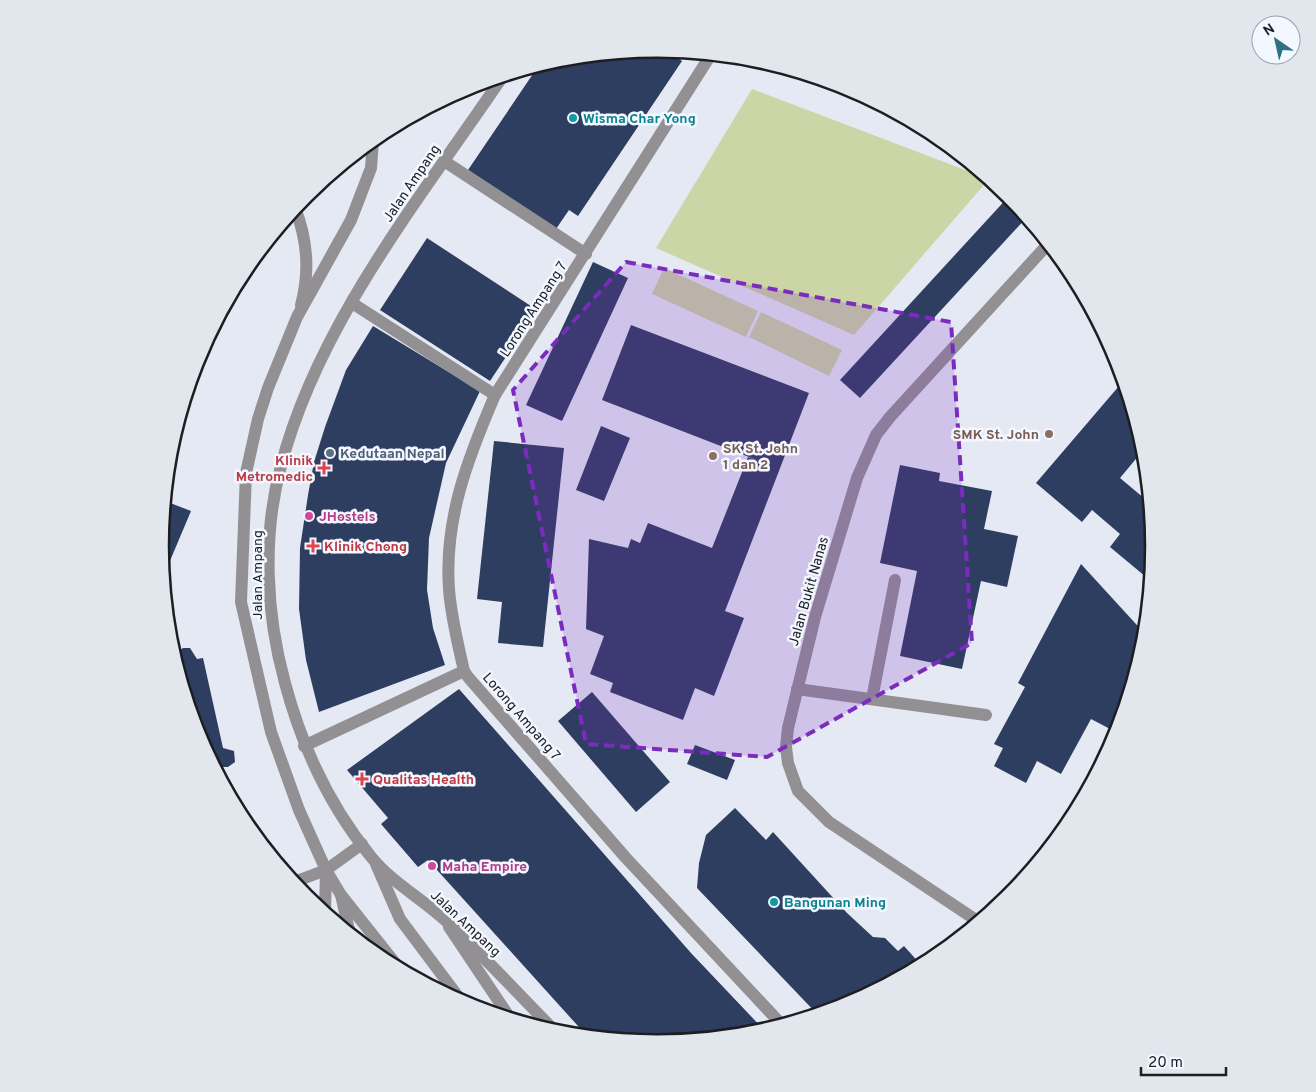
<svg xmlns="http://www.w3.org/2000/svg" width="1316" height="1092" viewBox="0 0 1316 1092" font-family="Overpass,sans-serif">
	<rect width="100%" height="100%" fill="#e5e9f4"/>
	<g fill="#cbd5a5">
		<path d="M 752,89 L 989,179 L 854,335 L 656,248 Z"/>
		<path d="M 664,268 L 758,311 L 746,337 L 652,294 Z"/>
		<path d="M 761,312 L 842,350 L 829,376 L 749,337 Z"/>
	</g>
	<g fill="#2e3e61">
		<path d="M 658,49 L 676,50 L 673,55 L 682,61 L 578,216 L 569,210 L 556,229 L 468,170 L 539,65 L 561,58 Z"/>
		<path d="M 1010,195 L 1028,216 L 860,398 L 840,380 Z"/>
		<path d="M 427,238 L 537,310 L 490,381 L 380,310 Z"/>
		<path d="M 593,262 L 628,278 L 562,421 L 526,405 Z"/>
		<path d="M 631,325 L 809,393 L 725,611 L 744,618 L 714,696 L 695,688 L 683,720 L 610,692 L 613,683 L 590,674 L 604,636 L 586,629 L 589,539 L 628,548 L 631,539 L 640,543 L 648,523 L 712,548 L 748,457 L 762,462 L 602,400 Z"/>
		<path d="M 373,326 L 480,391 L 446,463 L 429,538 L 427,590 L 433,628 L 445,665 L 319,712 L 306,660 L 299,609 L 300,548 L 308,495 L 314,462 L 325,427 L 346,370 Z"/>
		<path d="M 1125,379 L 1145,448 L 1120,478 L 1151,504 L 1155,546 L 1152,582 L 1110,547 L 1120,534 L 1092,510 L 1082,522 L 1036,483 Z"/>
		<path d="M 601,426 L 630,438 L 604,501 L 576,490 Z"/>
		<path d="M 494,441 L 564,448 L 543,647 L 498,643 L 502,602 L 477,599 Z"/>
		<path d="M 900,465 L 940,473 L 939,481 L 992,491 L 984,529 L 1018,536 L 1007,587 L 981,581 L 962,669 L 900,656 L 917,571 L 880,563 Z"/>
		<path d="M 165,501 L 191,511 L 164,575 L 161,546 Z"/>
		<path d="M 1081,564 L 1146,635 L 1146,643 L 1117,737 L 1093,782 L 1087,779 L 1112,730 L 1091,719 L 1061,774 L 1037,761 L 1026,783 L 994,766 L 1003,748 L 994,744 L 1025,687 L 1018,683 Z"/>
		<path d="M 183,648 L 190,648 L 197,659 L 203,658 L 223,748 L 234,751 L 235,762 L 228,767 L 219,767 L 219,774 L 198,736 L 174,655 Z"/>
		<path d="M 459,689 L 691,953 L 765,1031 L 755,1034 L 658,1043 L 587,1036 L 428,860 L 418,867 L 381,824 L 388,818 L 347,770 Z"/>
		<path d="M 592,692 L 670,782 L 636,812 L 558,721 Z"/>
		<path d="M 695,745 L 735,760 L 727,780 L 687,764 Z"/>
		<path d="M 735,808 L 766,840 L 773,832 L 847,913 L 873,937 L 885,938 L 898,951 L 904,946 L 922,966 L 848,1006 L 818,1015 L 697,888 L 699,863 L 706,835 Z"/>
	</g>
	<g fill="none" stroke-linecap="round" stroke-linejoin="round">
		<g stroke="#929093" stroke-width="12">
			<path d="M 706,53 L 710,56 L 495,395 C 468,458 444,519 449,589 C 451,617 458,644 464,671 L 468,677 L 626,858 L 782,1025"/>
			<path d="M 444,161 L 586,254"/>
			<path d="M 352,303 L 495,395"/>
			<path d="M 797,689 L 986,715"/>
			<path d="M 872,699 L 895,580"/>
			<path d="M 304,746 L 464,671"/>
			<path d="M 294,882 L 326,870 L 362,844"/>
			<path d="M 341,895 L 350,934"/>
			<path d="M 325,913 L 326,870"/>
			<path d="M 449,927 L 510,1018"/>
		</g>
		<g stroke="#929093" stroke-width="12">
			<path d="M 295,208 C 308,241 310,272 301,305"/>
			<path d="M 979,922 L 829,822 L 798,791 L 788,763 L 786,747 L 788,728 L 815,617 L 857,478 L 876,435 L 890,417 L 1049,243"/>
		</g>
		<g stroke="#929093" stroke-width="12">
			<path d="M 503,76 C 422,196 318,323 281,466 C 262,536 266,614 285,683 C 302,747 330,807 372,858 C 392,882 422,899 445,920 C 484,956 519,995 556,1032"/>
			<path d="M 373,140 L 371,168 L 351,220 L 297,317 L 268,388 L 258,419 L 246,473 L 241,602 L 271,732 L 299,810 L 326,870 L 341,895 L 399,968"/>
			<path d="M 376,864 L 400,919 L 463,1003"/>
		</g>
	</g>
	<path fill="#7b2cbf" fill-opacity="0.2" stroke="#7b2cbf" stroke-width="4" stroke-dasharray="10 6" stroke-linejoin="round" d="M 626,262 L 951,322 L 972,643 L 767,757 L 586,744 L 513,390 Z"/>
	<g fill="#0f9aa8" stroke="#f3f7ff" stroke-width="2">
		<circle cx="573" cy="118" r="5"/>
		<circle cx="774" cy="902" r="5"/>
	</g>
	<g fill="#8d6e63" stroke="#f3f7ff" stroke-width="2">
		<circle cx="1049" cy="434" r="5"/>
		<circle cx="713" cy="456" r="5"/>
	</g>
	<circle fill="#5c6f8a" stroke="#f3f7ff" stroke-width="2" cx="330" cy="453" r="5"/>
	<g fill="#e0444e" stroke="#f3f7ff" stroke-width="2">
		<path d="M321.5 460.5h5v5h5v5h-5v5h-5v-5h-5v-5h5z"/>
		<path d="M310.5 538.5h5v5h5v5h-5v5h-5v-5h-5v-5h5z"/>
		<path d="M359.5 771.5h5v5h5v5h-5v5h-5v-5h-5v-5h5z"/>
	</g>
	<g fill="#d1479c" stroke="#f3f7ff" stroke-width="2">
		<circle cx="309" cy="516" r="5"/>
		<circle cx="432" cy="866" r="5"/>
	</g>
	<g text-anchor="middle" stroke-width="5" stroke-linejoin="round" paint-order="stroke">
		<g font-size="14" font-weight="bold" fill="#0d838f" stroke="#f3f7ff" text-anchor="start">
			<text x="583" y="123">Wisma Char Yong</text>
			<text x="784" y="907">Bangunan Ming</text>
		</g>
		<g font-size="14" fill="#1d1e22" stroke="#f3f7ff">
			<text transform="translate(411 183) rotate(-56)" y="5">Jalan Ampang</text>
			<text transform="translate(533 309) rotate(-57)" y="5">Lorong Ampang 7</text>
			<text transform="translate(257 575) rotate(-90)" y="5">Jalan Ampang</text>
			<text transform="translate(808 591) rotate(-74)" y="5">Jalan Bukit Nanas</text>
			<text transform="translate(522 716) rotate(49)" y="5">Lorong Ampang 7</text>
			<text transform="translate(466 923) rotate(43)" y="5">Jalan Ampang</text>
		</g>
		<g font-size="14" font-weight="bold" fill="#785e54" stroke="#f3f7ff" text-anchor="end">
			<text x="1039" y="439">SMK St. John</text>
			<text x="723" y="453" text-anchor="start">SK St. John<tspan x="723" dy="16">1 dan 2</tspan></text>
		</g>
		<g font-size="14" font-weight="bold" fill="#4e5e75" stroke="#f3f7ff" text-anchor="start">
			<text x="340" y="458">Kedutaan Nepal</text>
		</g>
		<g font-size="14" font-weight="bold" fill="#be3a42" stroke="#f3f7ff" text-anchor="start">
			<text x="313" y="465" text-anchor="end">Klinik<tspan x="313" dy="16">Metromedic</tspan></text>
			<text x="324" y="551">Klinik Chong</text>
			<text x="373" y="784">Qualitas Health</text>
		</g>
		<g font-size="14" font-weight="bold" fill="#b23c85" stroke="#f3f7ff" text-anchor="start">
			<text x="319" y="521">JHostels</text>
			<text x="442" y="871">Maha Empire</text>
		</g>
	</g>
	<path d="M0 0H1316V1092H0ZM169 546a488 488 0 1 1 976 0a488 488 0 1 1-976 0Z" fill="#e2e6ed" fill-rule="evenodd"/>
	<path fill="none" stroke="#1d1e22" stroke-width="2.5" d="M169 546a488 488 0 1 1 976 0a488 488 0 1 1-976 0Z"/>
	<g transform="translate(1276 40) rotate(326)"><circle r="24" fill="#f3f7ff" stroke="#9da0a7"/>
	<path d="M0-4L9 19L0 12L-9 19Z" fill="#2d7281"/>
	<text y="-8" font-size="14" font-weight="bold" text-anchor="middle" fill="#1d1e22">N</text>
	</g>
	<path d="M1141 1067v8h85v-8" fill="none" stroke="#1d1e22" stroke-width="2.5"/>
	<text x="1148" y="1067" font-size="15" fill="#1d1e22" stroke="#f3f7ff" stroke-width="4" paint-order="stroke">20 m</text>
</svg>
